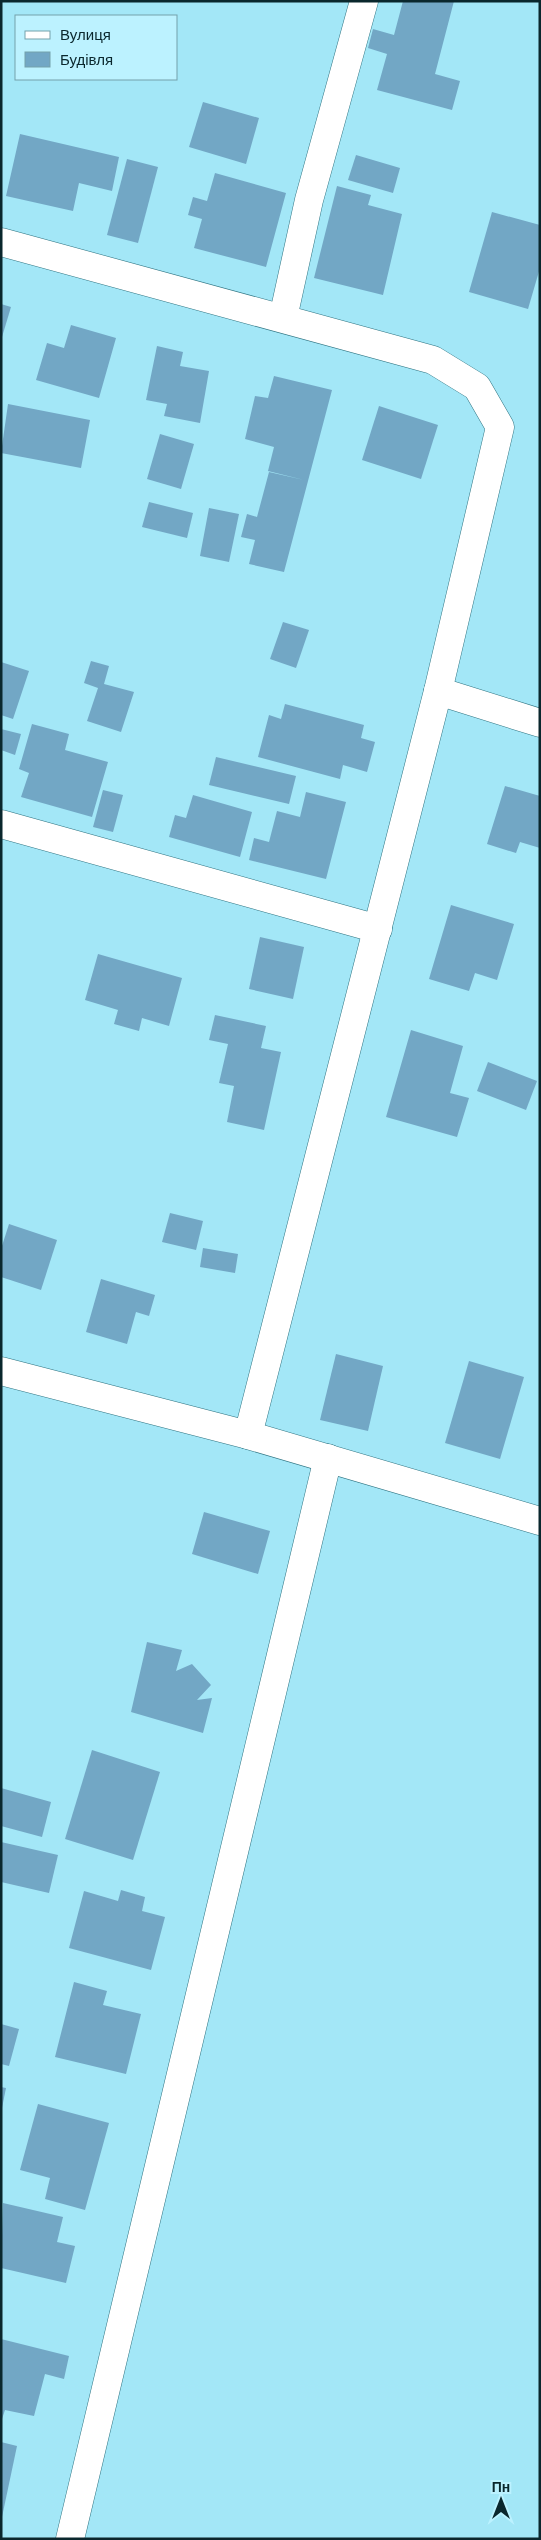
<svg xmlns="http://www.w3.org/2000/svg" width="541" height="2540" viewBox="0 0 541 2540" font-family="Barlow,sans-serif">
	<rect width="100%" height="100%" fill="#a3e7f7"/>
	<g fill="#72a7c5">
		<path d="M 403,1 L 454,1 L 435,74 L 460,81 L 452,110 L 377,90 L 387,54 L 368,48 L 373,29 L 394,35 Z"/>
		<path d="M 203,102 L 259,118 L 246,164 L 189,147 Z"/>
		<path d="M 20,134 L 119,157 L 112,191 L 79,183 L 73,211 L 6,196 Z"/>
		<path d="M 356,155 L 400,168 L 393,193 L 348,180 Z"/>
		<path d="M 127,159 L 158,167 L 138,243 L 107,235 Z"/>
		<path d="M 215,173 L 286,193 L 266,267 L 194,248 L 202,219 L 188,215 L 193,197 L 207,201 Z"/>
		<path d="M 337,186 L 371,195 L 368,205 L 402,214 L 383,295 L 314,278 Z"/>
		<path d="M 492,212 L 540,225 L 540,268 L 528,309 L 469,292 Z"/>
		<path d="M 1,304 L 11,307 L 2,337 L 1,337 Z"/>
		<path d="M 71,325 L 116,338 L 99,398 L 36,380 L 47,343 L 64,348 Z"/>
		<path d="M 157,346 L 183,352 L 180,366 L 209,371 L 200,423 L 164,416 L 167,404 L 146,400 Z"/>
		<path d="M 274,376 L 332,390 L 284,572 L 249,564 L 255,540 L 241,537 L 247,514 L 257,517 L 269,472 L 304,480 L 268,471 L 274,447 L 245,439 L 255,396 L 268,398 Z"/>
		<path d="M 8,404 L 90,420 L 81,468 L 1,453 Z"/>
		<path d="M 379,406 L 438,425 L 421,479 L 362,460 Z"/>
		<path d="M 160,434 L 194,444 L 181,489 L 147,479 Z"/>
		<path d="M 149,502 L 193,513 L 187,538 L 142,527 Z"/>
		<path d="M 209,508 L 239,514 L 229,562 L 200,556 Z"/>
		<path d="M 283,622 L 309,630 L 296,668 L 270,659 Z"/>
		<path d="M 91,661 L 109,666 L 104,684 L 134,692 L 121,732 L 87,721 L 98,688 L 84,683 Z"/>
		<path d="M 1,662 L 29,671 L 13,719 L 1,715 Z"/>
		<path d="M 285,704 L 364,725 L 361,738 L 375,742 L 367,772 L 343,765 L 340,779 L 258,757 L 269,715 L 281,719 Z"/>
		<path d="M 32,724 L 69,734 L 65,750 L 108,762 L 92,817 L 21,797 L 29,773 L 19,769 Z"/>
		<path d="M 1,729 L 21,734 L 15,755 L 1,750 Z"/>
		<path d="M 216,757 L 296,776 L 289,804 L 209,785 Z"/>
		<path d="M 505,786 L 540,796 L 540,848 L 520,842 L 516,853 L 487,844 Z"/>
		<path d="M 103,790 L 123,795 L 113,832 L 93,827 Z"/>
		<path d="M 306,792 L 346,802 L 326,879 L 249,860 L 254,838 L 269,842 L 277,811 L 300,817 Z"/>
		<path d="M 193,795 L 252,812 L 240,857 L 169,837 L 175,815 L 186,818 Z"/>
		<path d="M 451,905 L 514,924 L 497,980 L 475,973 L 469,991 L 429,979 Z"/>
		<path d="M 260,937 L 304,947 L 293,999 L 249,989 Z"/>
		<path d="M 98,954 L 182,978 L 169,1026 L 142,1018 L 139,1031 L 114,1024 L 118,1010 L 85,1000 Z"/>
		<path d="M 215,1015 L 266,1026 L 261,1048 L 281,1052 L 264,1130 L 227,1122 L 234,1086 L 219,1083 L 228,1044 L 209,1040 Z"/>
		<path d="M 411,1030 L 463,1046 L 450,1093 L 469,1098 L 457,1137 L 386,1117 Z"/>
		<path d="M 488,1062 L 537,1081 L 526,1110 L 477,1091 Z"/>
		<path d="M 170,1213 L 203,1221 L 196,1250 L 162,1242 Z"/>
		<path d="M 9,1224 L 57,1240 L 41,1290 L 1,1277 L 1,1249 Z"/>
		<path d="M 203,1248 L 238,1254 L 235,1273 L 200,1267 Z"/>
		<path d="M 101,1279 L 155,1295 L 149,1316 L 136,1312 L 127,1344 L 86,1332 Z"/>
		<path d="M 336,1354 L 383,1366 L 368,1431 L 320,1420 Z"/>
		<path d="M 469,1361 L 524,1377 L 500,1459 L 445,1443 Z"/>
		<path d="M 204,1512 L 270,1531 L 258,1574 L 192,1554 Z"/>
		<path d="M 147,1642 L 182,1650 L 176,1671 L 192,1664 L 211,1685 L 197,1700 L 212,1698 L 203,1733 L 131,1712 Z"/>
		<path d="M 92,1750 L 160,1772 L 133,1860 L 65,1839 Z"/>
		<path d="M 1,1788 L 51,1802 L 42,1837 L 1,1826 Z"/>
		<path d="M 1,1842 L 58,1855 L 49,1893 L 1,1882 Z"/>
		<path d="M 121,1890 L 145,1897 L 142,1911 L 165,1917 L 151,1970 L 69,1948 L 84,1891 L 118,1901 Z"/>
		<path d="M 74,1982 L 107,1991 L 103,2005 L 141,2014 L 126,2074 L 55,2057 Z"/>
		<path d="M 1,2024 L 19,2029 L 9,2066 L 1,2064 Z"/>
		<path d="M 1,2087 L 6,2088 L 2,2108 L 1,2108 Z"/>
		<path d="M 38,2104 L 109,2123 L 85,2210 L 45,2199 L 50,2178 L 20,2170 Z"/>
		<path d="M 3,2203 L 63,2217 L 57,2242 L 75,2246 L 66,2283 L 1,2268 Z"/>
		<path d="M 1,2339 L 69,2356 L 64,2379 L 45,2374 L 34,2416 L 5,2410 L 1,2422 Z"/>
		<path d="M 1,2442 L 17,2446 L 2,2517 L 1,2516 Z"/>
	</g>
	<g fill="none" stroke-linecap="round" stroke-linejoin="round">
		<defs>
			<g id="minor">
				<path d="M 1,242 L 433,360 L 477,387 L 500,427 L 438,691 L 248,1435"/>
				<path d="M 283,318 L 309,200 L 364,1"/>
				<path d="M 438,691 L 540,723"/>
				<path d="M 1,824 L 378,929"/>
				<path d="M 1,1371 L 248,1435 L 540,1521"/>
				<path d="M 70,2539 L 328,1458"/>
			</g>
		</defs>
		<use href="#minor" stroke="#2e7381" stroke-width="29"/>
		<use href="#minor" stroke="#fff" stroke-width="28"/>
	</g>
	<rect width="541" height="2540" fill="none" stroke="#0a272d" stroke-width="5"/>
	<rect x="15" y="15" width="162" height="65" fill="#bcf2ff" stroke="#75a1ab"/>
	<rect x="25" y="31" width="25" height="8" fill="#ffffff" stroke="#75a1ab"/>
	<text x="60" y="40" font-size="15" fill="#0a272d">Вулиця</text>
	<rect x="25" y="52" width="25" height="15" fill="#72a7c5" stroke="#75a1ab"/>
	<text x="60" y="65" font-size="15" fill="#0a272d">Будівля</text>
	<g transform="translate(501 2500)" stroke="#bcf2ff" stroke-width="4" paint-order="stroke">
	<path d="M0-4L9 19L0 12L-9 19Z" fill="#0a272d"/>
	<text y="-8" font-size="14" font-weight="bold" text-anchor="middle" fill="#0a272d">Пн</text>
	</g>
</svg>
